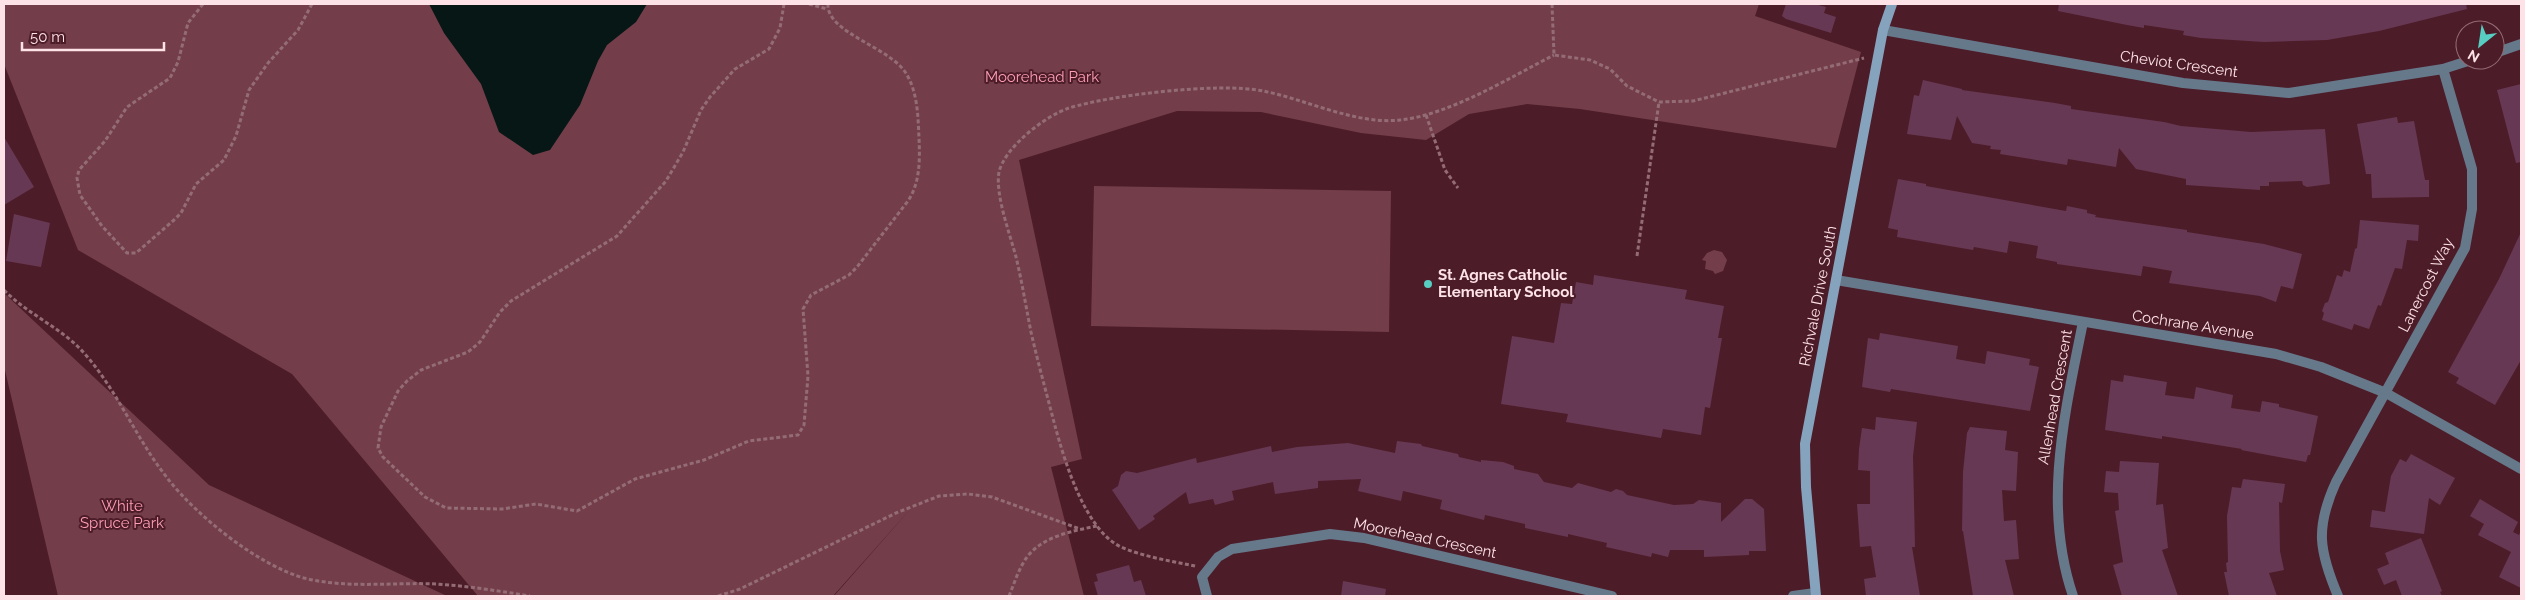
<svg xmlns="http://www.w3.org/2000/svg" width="2525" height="600" viewBox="0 0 2525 600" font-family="Raleway,sans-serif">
	<rect width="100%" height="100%" fill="#4d1c29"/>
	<g fill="#733e4a">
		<path d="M 4,4 L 1759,4 L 1755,16 L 1861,52 L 1836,148 L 1580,109 L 1527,104 L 1469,114 L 1426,140 L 1361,133 L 1261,112 L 1177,111 L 1019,160 L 1082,459 L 1051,467 L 1084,596 L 834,596 L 914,505 L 941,497 L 914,505 L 833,596 L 478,596 L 292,374 L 78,250 L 4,64 Z"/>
		<path d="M 1094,186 L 1391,191 L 1389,332 L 1091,326 Z"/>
		<path d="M 1714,250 L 1722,252 L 1727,260 L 1723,271 L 1715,274 L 1713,271 L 1705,269 L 1706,261 L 1702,260 L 1707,253 Z"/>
		<path d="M 4,293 L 209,485 L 447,596 L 58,596 L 4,366 Z"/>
	</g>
	<path fill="#071715" d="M 429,4 L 647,4 L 636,22 L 607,45 L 598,61 L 580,105 L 550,150 L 533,155 L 499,132 L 481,84 L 444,33 Z"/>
	<g fill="#673853">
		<path d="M 1786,4 L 1814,4 L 1826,7 L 1824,13 L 1836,17 L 1831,33 L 1786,19 L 1782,16 Z"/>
		<path d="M 2059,4 L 2466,4 L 2467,9 L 2379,31 L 2327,40 L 2264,42 L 2201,38 L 2183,35 L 2184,31 L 2144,25 L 2144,28 L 2127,25 L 2058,11 Z"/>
		<path d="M 1923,80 L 1962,89 L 1962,90 L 2055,103 L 2071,106 L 2071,109 L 2164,122 L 2181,126 L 2251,132 L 2325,129 L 2330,184 L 2307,187 L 2303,185 L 2302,181 L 2269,182 L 2269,186 L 2260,186 L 2260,190 L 2186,185 L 2186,179 L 2136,169 L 2119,148 L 2116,167 L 2068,159 L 2067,165 L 2000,154 L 2001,150 L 1990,149 L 1991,146 L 1972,143 L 1957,116 L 1951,140 L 1907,134 L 1914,95 L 1919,96 Z"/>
		<path d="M 2521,84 L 2521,162 L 2516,163 L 2497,90 Z"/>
		<path d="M 2397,117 L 2398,123 L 2414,121 L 2425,180 L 2429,180 L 2429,197 L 2372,198 L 2371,174 L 2366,174 L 2357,124 Z"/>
		<path d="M 4,137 L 34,187 L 4,205 Z"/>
		<path d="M 1898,179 L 1926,184 L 1926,186 L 2066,211 L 2067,206 L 2087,210 L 2087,213 L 2096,215 L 2095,217 L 2187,230 L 2187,232 L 2264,244 L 2302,254 L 2293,289 L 2281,286 L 2276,302 L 2260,296 L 2169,283 L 2172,271 L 2143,266 L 2141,276 L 2057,264 L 2057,262 L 2036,258 L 2038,246 L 2009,241 L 2007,253 L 1974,247 L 1973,250 L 1897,237 L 1898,230 L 1888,228 Z"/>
		<path d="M 14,214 L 50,223 L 41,267 L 6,261 Z"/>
		<path d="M 2360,220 L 2419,225 L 2418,241 L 2407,240 L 2402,269 L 2395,268 L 2381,306 L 2378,305 L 2369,329 L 2354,324 L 2352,330 L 2322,320 L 2324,313 L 2322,311 L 2325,303 L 2328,302 L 2337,275 L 2342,277 L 2344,270 L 2350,272 L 2355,249 L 2357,248 Z"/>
		<path d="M 2521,232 L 2521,360 L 2495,405 L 2456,383 L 2459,378 L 2448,372 L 2499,279 Z"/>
		<path d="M 1594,275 L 1687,290 L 1685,299 L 1724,306 L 1718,338 L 1722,338 L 1710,408 L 1705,407 L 1701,435 L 1663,429 L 1661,438 L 1566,422 L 1568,414 L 1501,404 L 1512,336 L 1554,343 L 1561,303 L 1572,304 L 1576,282 L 1593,285 Z"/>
		<path d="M 1880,333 L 1958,346 L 1956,359 L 1985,364 L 1987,351 L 2030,359 L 2029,365 L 2039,367 L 2030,411 L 1891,389 L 1890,392 L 1862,387 L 1868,338 L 1879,340 Z"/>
		<path d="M 2124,375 L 2167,382 L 2165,395 L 2194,399 L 2196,387 L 2233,395 L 2231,408 L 2260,412 L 2262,401 L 2279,404 L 2279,407 L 2318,416 L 2310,455 L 2308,455 L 2306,462 L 2241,450 L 2242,449 L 2162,436 L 2162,439 L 2105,430 L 2111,380 L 2123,382 Z"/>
		<path d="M 1876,417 L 1917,422 L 1913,456 L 1915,547 L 1912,547 L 1920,596 L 1866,596 L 1864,579 L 1876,577 L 1871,546 L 1860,547 L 1857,504 L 1870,504 L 1870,471 L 1858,470 L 1859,449 L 1862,428 L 1875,430 Z"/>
		<path d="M 1970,427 L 2007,431 L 2005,450 L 2018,452 L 2016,491 L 2002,490 L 2004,521 L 2016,520 L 2019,559 L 2005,560 L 2014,596 L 1973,596 L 1963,531 L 1962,531 L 1963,472 L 1967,433 Z"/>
		<path d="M 1397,441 L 1421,444 L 1422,446 L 1458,454 L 1459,457 L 1481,462 L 1481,460 L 1503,462 L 1514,466 L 1514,469 L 1538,474 L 1544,482 L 1572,488 L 1578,483 L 1611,492 L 1616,489 L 1623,491 L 1627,495 L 1674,505 L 1693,504 L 1699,500 L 1721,503 L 1721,522 L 1745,499 L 1752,499 L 1764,509 L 1766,551 L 1749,551 L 1749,555 L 1704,557 L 1704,550 L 1670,550 L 1668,557 L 1652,553 L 1651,557 L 1606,547 L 1607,543 L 1568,534 L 1568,537 L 1525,528 L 1525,524 L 1485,515 L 1484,520 L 1440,509 L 1442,500 L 1403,491 L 1401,501 L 1358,491 L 1361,479 L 1318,481 L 1318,488 L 1275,494 L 1273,482 L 1232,491 L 1234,500 L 1215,505 L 1213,499 L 1189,504 L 1186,492 L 1153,516 L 1155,519 L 1139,530 L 1112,490 L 1118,486 L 1121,475 L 1126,471 L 1137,473 L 1196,458 L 1197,463 L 1271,446 L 1272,452 L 1297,447 L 1348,443 L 1395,453 Z"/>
		<path d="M 2411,454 L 2455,478 L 2440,505 L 2429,498 L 2424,534 L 2370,527 L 2372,510 L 2385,512 L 2391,476 L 2400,459 L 2406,462 Z"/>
		<path d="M 2120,461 L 2159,463 L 2156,505 L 2163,504 L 2168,548 L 2162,550 L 2178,596 L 2122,596 L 2113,565 L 2123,562 L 2115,511 L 2119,510 L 2118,493 L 2104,492 L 2106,471 L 2119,472 Z"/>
		<path d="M 2243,479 L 2285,484 L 2282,503 L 2279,502 L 2280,551 L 2284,570 L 2269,573 L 2277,596 L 2229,596 L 2224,572 L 2227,572 L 2226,563 L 2228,562 L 2227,516 L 2232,487 L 2241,488 Z"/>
		<path d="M 2480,499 L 2518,522 L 2513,532 L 2519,535 L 2521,530 L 2521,588 L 2499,577 L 2511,552 L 2478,535 L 2484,524 L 2470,516 Z"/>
		<path d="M 2421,538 L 2442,591 L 2440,592 L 2442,596 L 2402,596 L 2396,580 L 2384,585 L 2377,569 L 2389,564 L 2385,553 Z"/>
		<path d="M 1129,565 L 1134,582 L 1141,580 L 1146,596 L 1098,596 L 1094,582 L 1098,581 L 1096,574 Z"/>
		<path d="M 1343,581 L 1386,589 L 1385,596 L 1341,596 Z"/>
	</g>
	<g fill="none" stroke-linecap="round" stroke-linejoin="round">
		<g stroke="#946c76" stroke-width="3" stroke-dasharray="4 2.5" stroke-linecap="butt">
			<path d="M 203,4 L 188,23 L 178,62 L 170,78 L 127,107 L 105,141 L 79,170 L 77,178 L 80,195 L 102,226 L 127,253 L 136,253 L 174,220 L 181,213 L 196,184 L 224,160 L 236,136 L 249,90 L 268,63 L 298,30 L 312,4"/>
			<path d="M 784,4 L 780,28 L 769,49 L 735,69 L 710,97 L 701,110 L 683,152 L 666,181 L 617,236 L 511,301 L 500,312 L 480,342 L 468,352 L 421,370 L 407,381 L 398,391 L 381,427 L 378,448 L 383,457 L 425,497 L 446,508 L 502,509 L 536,504 L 577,511 L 635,479 L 704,460 L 749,441 L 798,435 L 804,425 L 808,376 L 803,309 L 811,295 L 849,275 L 857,267 L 908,201 C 920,183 920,160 919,138 C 918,118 918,94 907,75 C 893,48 826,33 828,4"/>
			<path d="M 809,4 L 827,9"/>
			<path d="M 1552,4 L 1554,55 L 1590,60 L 1610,69 L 1627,86 L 1659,102 L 1693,101 L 1864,58"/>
			<path d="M 1426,115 L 1445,170 L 1458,188"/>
			<path d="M 1637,256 L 1659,102"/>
			<path d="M 4,290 C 27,314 62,328 84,353 C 118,391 136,439 168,479 C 198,517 258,565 304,578 C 347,589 393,582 436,584 C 468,586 499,591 530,596"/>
			<path d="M 1195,566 C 1171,561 1144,557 1121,547 C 1085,530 1065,462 1055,426 C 1047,395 1038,363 1031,332 C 1026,307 1022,282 1016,257 C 1010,234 995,195 999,172 C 1005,147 1045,116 1069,108 C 1112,95 1218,82 1263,91 C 1305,99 1356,125 1400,120 C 1449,115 1509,78 1554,55"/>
			<path d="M 718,596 L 740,589 L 896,513 L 939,496 L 968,494 L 992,497 L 1080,529"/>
			<path d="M 1009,596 C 1014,584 1019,568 1027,557 C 1043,536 1073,531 1097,526"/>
		</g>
		<g stroke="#66798a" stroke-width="10">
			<path d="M 1883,30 L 2183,83 L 2289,93 L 2443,69 L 2471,60"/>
			<path d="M 2495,53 L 2521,44"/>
			<path d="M 1836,280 L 2276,354 L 2321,367 L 2386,393 L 2521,469"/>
			<path d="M 1207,596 L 1202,577 L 1218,557 L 1232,549 L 1330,534 L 1364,538 L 1612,596"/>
			<path d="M 1793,596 L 1815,593"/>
			<path d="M 2073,596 C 2042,505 2065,412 2083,322"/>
			<path d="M 2338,596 C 2319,551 2315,528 2336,482 L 2465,248 L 2472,209 L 2472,169 L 2443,69"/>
		</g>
		<path stroke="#85a3bd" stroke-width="10" d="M 1816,596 L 1806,487 L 1805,444 L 1883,30 L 1892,4"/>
	</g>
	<circle fill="#57cec1" stroke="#4d1c29" stroke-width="2" cx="1428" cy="284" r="5"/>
	<g text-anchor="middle" stroke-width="4" stroke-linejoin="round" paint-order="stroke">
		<g font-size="15" fill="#fde2e7" stroke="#4d1c29">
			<text transform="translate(2179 64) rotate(8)" y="5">Cheviot Crescent</text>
			<text transform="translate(2426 285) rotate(-63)" y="5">Lanercost Way</text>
			<text transform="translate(1818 296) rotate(-79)" y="5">Richvale Drive South</text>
			<text transform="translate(2193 325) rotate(9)" y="5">Cochrane Avenue</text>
			<text transform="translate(2055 397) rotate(-80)" y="5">Allenhead Crescent</text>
			<text transform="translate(1425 538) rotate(12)" y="5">Moorehead Crescent</text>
		</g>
		<g font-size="15" fill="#fd9eb3" stroke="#4d1c29">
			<text x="1042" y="82">Moorehead Park</text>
			<text x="122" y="511">White<tspan x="122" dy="17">Spruce Park</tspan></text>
		</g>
		<g font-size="15" font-weight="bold" fill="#fde2e7" stroke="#4d1c29" text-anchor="start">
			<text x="1438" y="280">St. Agnes Catholic<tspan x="1438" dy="17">Elementary School</tspan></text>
		</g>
	</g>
	<rect width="2525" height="600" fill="none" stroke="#fde2e7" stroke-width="10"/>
	<g transform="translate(2480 45) rotate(210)"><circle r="24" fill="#4d1c29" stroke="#936b75"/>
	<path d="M0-4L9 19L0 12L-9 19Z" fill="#57cec1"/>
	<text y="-8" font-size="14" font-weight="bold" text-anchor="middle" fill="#fde2e7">N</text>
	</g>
	<path d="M22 42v8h142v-8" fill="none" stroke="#fde2e7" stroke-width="2.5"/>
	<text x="30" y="42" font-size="15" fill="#fde2e7" stroke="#4d1c29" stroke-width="4" paint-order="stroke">50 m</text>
</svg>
